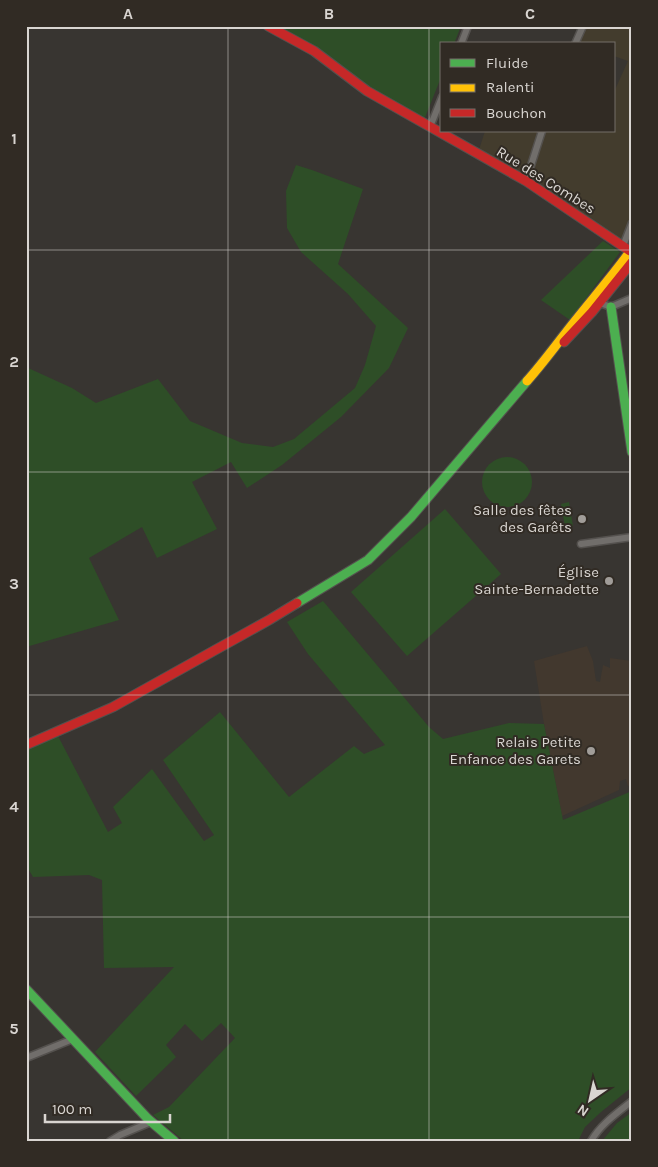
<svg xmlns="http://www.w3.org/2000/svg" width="658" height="1167" viewBox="0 0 658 1167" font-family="Karla,sans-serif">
	<rect width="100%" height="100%" fill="#383531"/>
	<path fill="#433c2d" d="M 583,26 L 632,26 L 632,223 L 623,246 L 478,153 L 485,131 L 614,131 L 614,92 L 628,61 L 614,56 L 614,44 L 581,44 L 576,42 Z"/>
	<path fill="#42382e" d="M 587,646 L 593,661 L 596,681 L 600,682 L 603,665 L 610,668 L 610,658 L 632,661 L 632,785 L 628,786 L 626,779 L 620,781 L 619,790 L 562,816 L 544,724 L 534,661 Z"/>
	<g fill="#2e4e27">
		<path d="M 272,26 L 461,26 L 454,44 L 442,44 L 442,75 L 424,120 L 370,90 Z"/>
		<path d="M 296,165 L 312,170 L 363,189 L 338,264 L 408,328 L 389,368 L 341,417 L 282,465 L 247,488 L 231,462 L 192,482 L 217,529 L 157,558 L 142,527 L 89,558 L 119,620 L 26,647 L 26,367 L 72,388 L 96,403 L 158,379 L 190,421 L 242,443 L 273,447 L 294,439 L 355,388 L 365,365 L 376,326 L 348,294 L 301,252 L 287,228 L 286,191 Z"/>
		<path d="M 603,241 L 620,252 L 570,320 L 541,300 Z"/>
		<circle cx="507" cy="482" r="25"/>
		<path d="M 569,502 L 573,526 L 565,527 L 561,504 Z"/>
		<path d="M 445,509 L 501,574 L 407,656 L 351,592 Z"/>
		<path d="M 323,601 L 429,727 L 443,739 L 509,723 L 544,724 L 563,820 L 632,791 L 632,1087 L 601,1112 L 585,1127 L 578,1141 L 184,1141 L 153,1115 L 169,1107 L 235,1038 L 221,1023 L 202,1041 L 185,1024 L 166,1045 L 176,1057 L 136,1096 L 95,1052 L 174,967 L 104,968 L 102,880 L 89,875 L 33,877 L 26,865 L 26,750 L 58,736 L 108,832 L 122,823 L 113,807 L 152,769 L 204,841 L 214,835 L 163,760 L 220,712 L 289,797 L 354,746 L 364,754 L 385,745 L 308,654 L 287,622 Z"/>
		<path d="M 632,1112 L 632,1141 L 602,1141 L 617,1123 Z"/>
	</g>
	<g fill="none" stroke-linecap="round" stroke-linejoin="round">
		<defs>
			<g id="street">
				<path d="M 461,44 L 468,26"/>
				<path d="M 575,44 L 583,26"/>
				<path d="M 430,127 L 442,97"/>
				<path d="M 526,181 L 542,131"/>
				<path d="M 623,246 L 632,223"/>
				<path d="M 600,301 L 600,303 L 611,307 L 632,298"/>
				<path d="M 581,544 L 632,537"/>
				<path d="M 26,1058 L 73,1039"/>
				<path d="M 110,1141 L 120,1135 L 151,1122"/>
				<path d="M 591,1141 C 601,1124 617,1113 632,1101"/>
			</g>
			<g id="fast">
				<path d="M 611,307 L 632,452"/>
				<path d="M 297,603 L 368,560 L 411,517 L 527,381"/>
				<path d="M 26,989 L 148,1119 L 174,1141"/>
			</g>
			<path id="slow" d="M 527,381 C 544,362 559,341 575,321 C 594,297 614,274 632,249"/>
			<g id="jam">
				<path d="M 268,26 L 314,51 L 367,91 L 526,181 L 630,251"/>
				<path d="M 564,342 L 592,312 L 632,262"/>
				<path d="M 26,745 L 113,707 L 269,620 L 297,603"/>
			</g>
		</defs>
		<use href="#street" stroke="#54514e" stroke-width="9"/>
		<use href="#fast" stroke="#54514e" stroke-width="11"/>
		<use href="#slow" stroke="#54514e" stroke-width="11"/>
		<use href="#jam" stroke="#54514e" stroke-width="11"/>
		<use href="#street" stroke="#716e6b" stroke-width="6"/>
		<use href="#fast" stroke="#4caf50" stroke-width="9"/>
		<use href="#slow" stroke="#ffc107" stroke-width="9"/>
		<use href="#jam" stroke="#c62828" stroke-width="9"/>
	</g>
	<path fill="none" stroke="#d9d5d1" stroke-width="1" stroke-opacity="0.55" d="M 228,26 L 228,1141M 429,26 L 429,1141M 26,250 L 632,250M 26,472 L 632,472M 26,695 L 632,695M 26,917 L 632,917"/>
	<g fill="#a19d99" stroke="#312b24" stroke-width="2">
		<circle cx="582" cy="519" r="5"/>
		<circle cx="609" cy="581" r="5"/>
		<circle cx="591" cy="751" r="5"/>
	</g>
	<g text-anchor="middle" stroke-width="4" stroke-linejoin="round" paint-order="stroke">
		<g font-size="15" fill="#d9d5d1" stroke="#312b24">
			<text transform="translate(546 180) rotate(32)" y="5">Rue des Combes</text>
		</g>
		<g font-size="15" fill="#d9d5d1" stroke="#312b24" text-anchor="end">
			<text x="572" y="515">Salle des fêtes<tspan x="572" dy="17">des Garêts</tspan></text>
			<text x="599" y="577">Église<tspan x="599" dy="17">Sainte-Bernadette</tspan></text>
			<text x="581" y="747">Relais Petite<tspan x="581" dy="17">Enfance des Garets</tspan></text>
		</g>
	</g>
	<rect width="658" height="1167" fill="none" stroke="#312b24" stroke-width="55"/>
	<rect x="440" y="42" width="175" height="90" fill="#312b24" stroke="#746f69"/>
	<rect x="450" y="59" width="25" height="8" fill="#4caf50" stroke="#746f69"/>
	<text x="486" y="68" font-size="15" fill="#d9d5d1">Fluide</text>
	<rect x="450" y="84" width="25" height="8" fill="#ffc107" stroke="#746f69"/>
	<text x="486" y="92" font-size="15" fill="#d9d5d1">Ralenti</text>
	<rect x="450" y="109" width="25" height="8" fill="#c62828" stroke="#746f69"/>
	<text x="486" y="118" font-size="15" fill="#d9d5d1">Bouchon</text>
	<g transform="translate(590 1100) rotate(214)" stroke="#312b24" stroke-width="4" paint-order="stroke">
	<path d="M0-4L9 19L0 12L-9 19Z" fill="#d9d5d1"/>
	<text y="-8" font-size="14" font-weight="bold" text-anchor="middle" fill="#d9d5d1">N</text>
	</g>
	<path d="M45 1114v8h125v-8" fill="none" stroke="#d9d5d1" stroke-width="2.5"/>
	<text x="52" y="1114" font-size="15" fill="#d9d5d1" stroke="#312b24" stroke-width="4" paint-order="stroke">100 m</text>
	<rect x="28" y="28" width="602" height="1112" fill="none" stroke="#d9d5d1" stroke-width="2"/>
	<g font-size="16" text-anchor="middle" font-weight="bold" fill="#d9d5d1">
		<text x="128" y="19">A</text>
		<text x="329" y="19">B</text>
		<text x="530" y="19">C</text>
		<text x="14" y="144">1</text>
		<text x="14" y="367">2</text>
		<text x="14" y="589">3</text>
		<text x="14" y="812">4</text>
		<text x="14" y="1034">5</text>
	</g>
</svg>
